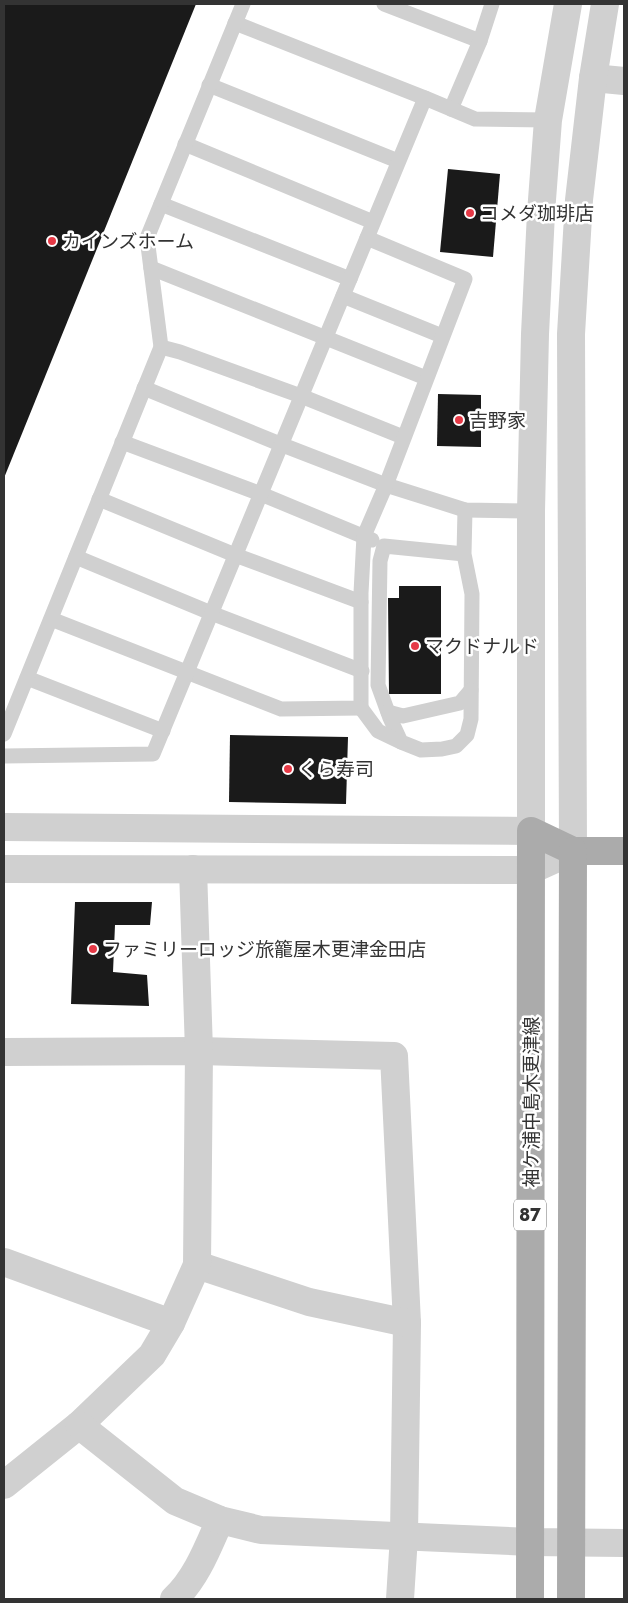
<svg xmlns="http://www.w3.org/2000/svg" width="628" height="1603" viewBox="0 0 628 1603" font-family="Jost,'Noto Sans JP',sans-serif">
	<rect width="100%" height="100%" fill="#fff"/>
	<g fill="#1a1a1a">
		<path d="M 4,4 L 196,4 L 4,478 Z"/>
		<path d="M 448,169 L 500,174 L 493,257 L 440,252 Z"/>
		<path d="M 438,394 L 481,395 L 481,447 L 437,446 Z"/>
		<path d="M 399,586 L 441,586 L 441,694 L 389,694 L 388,598 L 399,598 Z"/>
		<path d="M 230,735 L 348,737 L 346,804 L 229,802 Z"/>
		<path d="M 75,902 L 152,902 L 150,925 L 115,925 L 113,972 L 147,975 L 149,1006 L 71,1004 Z"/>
	</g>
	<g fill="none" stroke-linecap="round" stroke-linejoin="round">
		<g stroke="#d0d0d0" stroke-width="15">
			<path d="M 384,4 L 480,41"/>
			<path d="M 235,23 L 425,98"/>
			<path d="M 209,85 L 398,161"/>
			<path d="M 451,109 L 480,41 L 492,4"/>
			<path d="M 185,144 L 373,222"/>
			<path d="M 161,204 L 350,279"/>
			<path d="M 151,268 L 426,378"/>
			<path d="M 343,296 L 442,336"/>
			<path d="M 161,347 L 180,352 L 301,396 L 403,437"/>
			<path d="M 144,388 L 280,444 L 386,485 L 465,510 L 531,511"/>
			<path d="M 122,442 L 261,494 L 372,540"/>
			<path d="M 99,499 L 235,555 L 361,602"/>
			<path d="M 464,554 L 384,546 L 380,561 L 378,685 L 390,718 L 401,742 L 421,750 L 442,749 L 456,746 L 467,735 L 471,719 L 472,594 L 464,554 L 465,510"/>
			<path d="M 76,557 L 211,613 L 362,671"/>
			<path d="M 51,619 L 281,709 L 361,708 L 361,593 L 364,536 L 386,485 L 465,279 L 367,238"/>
			<path d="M 27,678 L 163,731"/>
			<path d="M 361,708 L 378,731 L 401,742"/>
			<path d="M 388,712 L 403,716 L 460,703 L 471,690"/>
			<path d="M 4,734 L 161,347 L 147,238 L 243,4"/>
			<path d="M 4,756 L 153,754 L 425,98 L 475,119 L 548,120"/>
		</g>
		<g stroke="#d0d0d0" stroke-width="28">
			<path d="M 4,1052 L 199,1051 L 394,1056 L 407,1323 L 404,1536 L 400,1599"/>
			<path d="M 4,1262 L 171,1323"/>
			<path d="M 197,1265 L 309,1302 L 407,1323"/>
			<path d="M 4,1485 L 79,1425 L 152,1355 L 171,1323 L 197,1265 L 199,1051 L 193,869"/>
			<path d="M 174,1599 C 196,1579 208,1547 220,1520"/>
		</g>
		<g stroke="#d0d0d0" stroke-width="28">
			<path d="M 593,78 L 624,81"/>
			<path d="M 4,827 L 531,831 L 531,511 L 535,334 L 541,213 L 548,120 L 568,4"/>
			<path d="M 4,869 L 531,870 L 573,851 L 571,334 L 579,200 L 593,78 L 605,4"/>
			<path d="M 79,1425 L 175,1501 L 220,1520 L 261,1530 L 530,1542 L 624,1543"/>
		</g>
		<g stroke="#ababab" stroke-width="28">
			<path d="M 530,1599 L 531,831 L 573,851 L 624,851"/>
			<path d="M 571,1599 L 573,851"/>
		</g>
	</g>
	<g fill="#e63946" stroke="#fff" stroke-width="2">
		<circle cx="470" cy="213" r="5"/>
		<circle cx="52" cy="241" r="5"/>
		<circle cx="459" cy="420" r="5"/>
		<circle cx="415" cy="646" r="5"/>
		<circle cx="288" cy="769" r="5"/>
		<circle cx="93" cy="949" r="5"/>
	</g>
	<g text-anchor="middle" stroke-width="5" stroke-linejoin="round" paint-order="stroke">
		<rect fill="#fff" stroke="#707070" stroke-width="1" x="514" y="1199.5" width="32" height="31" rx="4"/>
		<g font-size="18" font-weight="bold" fill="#333">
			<text x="530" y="1221">87</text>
		</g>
		<g font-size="19" fill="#333" stroke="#fff" text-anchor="start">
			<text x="480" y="220">コメダ珈琲店</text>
			<text x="62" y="248">カインズホーム</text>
			<text x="469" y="427">吉野家</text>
			<text x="425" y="653">マクドナルド</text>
			<text x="298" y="776">くら寿司</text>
			<text x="103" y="956">ファミリーロッジ旅籠屋木更津金田店</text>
		</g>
		<g font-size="19" fill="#333" stroke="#fff">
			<text transform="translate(531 1102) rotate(-90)" y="7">袖ケ浦中島木更津線</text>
		</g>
	</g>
	<rect width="628" height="1603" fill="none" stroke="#333333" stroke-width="10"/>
</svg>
